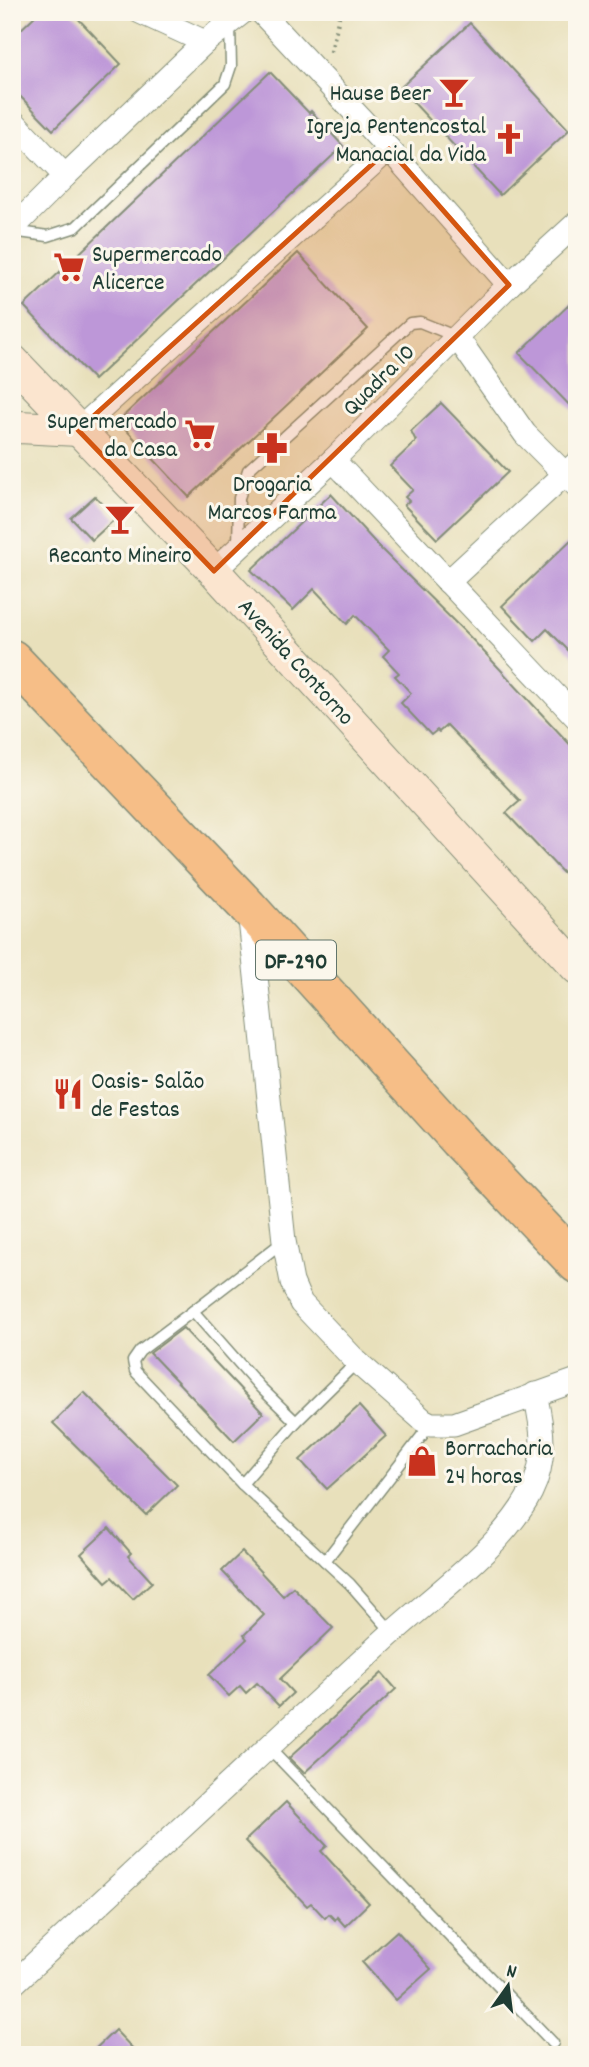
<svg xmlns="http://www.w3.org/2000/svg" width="589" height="2067" viewBox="0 0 589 2067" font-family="Dekko,sans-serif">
	<rect width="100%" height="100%" fill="#fbf7ec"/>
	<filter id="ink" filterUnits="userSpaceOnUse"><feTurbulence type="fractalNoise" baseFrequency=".0143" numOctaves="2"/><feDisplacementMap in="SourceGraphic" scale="14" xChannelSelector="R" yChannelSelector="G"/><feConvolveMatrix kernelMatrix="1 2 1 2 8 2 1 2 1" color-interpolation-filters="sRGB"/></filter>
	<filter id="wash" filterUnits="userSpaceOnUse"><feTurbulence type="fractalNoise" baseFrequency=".00686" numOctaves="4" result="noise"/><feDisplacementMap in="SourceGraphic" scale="28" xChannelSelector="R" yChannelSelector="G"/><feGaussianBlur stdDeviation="1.57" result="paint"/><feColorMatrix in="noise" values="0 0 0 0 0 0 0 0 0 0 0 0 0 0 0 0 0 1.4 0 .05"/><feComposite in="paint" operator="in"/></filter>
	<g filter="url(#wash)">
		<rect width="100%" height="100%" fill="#e8e0bb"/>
		<g id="blocks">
			<g fill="#bd97d8">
				<path d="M 39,12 L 72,12 L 121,64 L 53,130 L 12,88 L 12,38 Z"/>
				<path d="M 470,23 L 569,130 L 500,195 L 400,88 Z"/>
				<path d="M 270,72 L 309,113 L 311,111 L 343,146 L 94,380 L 24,306 Z"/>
				<path d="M 298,253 L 368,329 L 189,497 L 118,421 Z"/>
				<path d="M 577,297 L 577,413 L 519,353 Z"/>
				<path d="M 441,403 L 508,472 L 437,539 L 404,505 L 409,501 L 405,497 L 413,490 L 390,466 L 416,441 L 411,431 Z"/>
				<path d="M 331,494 L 382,550 L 470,637 L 577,752 L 577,859 L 563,873 L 506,813 L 520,801 L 475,754 L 447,725 L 439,732 L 437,730 L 431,735 L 401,703 L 411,693 L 395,676 L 399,673 L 383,656 L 389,650 L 355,615 L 347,624 L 314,589 L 293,610 L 251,570 Z"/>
				<path d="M 95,496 L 116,518 L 92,540 L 71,518 Z"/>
				<path d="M 577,534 L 577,659 L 547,629 L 535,641 L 502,606 Z"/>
				<path d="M 183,1328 L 263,1413 L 234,1441 L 150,1353 Z"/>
				<path d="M 84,1392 L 177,1485 L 146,1515 L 53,1423 Z"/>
				<path d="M 359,1406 L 386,1436 L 327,1489 L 300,1460 Z"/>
				<path d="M 109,1528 L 131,1553 L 128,1556 L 152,1582 L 133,1599 L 112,1577 L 106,1582 L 81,1554 Z"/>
				<path d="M 242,1552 L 283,1596 L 293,1587 L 333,1628 L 280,1679 L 293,1693 L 279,1706 L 257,1683 L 246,1693 L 240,1686 L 229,1696 L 209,1675 L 247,1639 L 244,1635 L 264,1615 L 222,1571 Z"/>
				<path d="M 382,1673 L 396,1689 L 304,1773 L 289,1758 Z"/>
				<path d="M 286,1802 L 327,1846 L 321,1851 L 369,1903 L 345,1926 L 337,1917 L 335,1920 L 329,1914 L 325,1918 L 311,1903 L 307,1906 L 245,1841 Z"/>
				<path d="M 397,1931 L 431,1969 L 396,2000 L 362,1962 Z"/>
				<path d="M 115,2030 L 139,2055 L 89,2055 Z"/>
			</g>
		</g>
	</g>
	<g filter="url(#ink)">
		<use href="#blocks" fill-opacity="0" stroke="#848e78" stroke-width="2"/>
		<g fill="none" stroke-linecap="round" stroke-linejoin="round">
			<defs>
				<g id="lane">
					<path d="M 12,231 L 48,236 L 76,227 L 225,84 L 231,66 L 230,24"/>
					<path d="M 238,547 L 239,498 L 248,470 L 410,323 L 420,322 L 457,337"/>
					<path d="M 284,1241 L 193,1311 L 260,1387 L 296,1422 L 357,1362"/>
					<path d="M 193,1311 L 140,1351 L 133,1361 L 135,1371 L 242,1484"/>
					<path d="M 296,1422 L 242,1484 L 325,1561"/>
					<path d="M 392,1632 L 350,1584 L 325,1561 L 431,1424"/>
					<path d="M 268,1747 L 553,2043"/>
				</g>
				<g id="street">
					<path d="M 140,12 L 205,42"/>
					<path d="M 12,120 L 65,176 L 12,229"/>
					<path d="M 389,149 L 509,285"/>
					<path d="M 65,176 L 205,42 L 243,12"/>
					<path d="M 457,337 L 525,434 L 577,486"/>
					<path d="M 78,430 L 389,149 L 261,12"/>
					<path d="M 333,460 L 577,718"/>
					<path d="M 214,571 L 333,460 L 509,285 L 577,223"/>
					<path d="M 448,582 L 577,463"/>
					<path d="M 249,910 L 284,1241 L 292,1282 L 301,1303 L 357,1362 L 423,1420 L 431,1424 L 454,1424 L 577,1380"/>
					<path d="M 12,1985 C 135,1870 259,1756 382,1642 C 429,1598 502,1549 531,1492 C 547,1460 543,1428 535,1394"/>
				</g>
				<g id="secondary">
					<path d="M 12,360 L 214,571 L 577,968"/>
					<path d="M 12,428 L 19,427 L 78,430"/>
				</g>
				<path id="highway" d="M 12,659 L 248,907 L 459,1140 L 577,1264"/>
			</defs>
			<use href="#lane" stroke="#848e78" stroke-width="13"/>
			<use href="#street" stroke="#848e78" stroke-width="25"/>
			<use href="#secondary" stroke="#848e78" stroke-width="34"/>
			<use href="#highway" stroke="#848e78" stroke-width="41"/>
			<path stroke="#848e78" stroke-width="4.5" stroke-dasharray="2 5" stroke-linecap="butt" d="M 331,52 L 340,12"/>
			<use href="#lane" stroke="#fff" stroke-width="10"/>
			<use href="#street" stroke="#fff" stroke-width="23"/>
			<use href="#secondary" stroke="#fbe5cf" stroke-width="32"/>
			<use href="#highway" stroke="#f6be87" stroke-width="38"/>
		</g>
	</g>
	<path fill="#d45610" fill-opacity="0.2" stroke="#d45610" stroke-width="5" stroke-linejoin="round" d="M 389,149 L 509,285 L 214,571 L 78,430 Z"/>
	<defs>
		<symbol id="bar-bare" viewBox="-9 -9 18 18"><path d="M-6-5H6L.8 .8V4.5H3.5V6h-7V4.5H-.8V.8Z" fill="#c8321e" stroke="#fbf7ec" stroke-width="2.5" paint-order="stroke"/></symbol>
		<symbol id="church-bare" viewBox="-9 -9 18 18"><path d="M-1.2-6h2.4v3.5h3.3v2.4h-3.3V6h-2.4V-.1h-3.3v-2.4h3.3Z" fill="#c8321e" stroke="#fbf7ec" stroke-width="2.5" paint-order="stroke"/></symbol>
		<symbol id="supermarket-bare" viewBox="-9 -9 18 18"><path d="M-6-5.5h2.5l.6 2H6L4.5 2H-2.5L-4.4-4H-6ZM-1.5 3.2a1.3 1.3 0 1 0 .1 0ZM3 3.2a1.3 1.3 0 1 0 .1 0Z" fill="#c8321e" stroke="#fbf7ec" stroke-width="2.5" paint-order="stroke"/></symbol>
		<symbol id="pharmacy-bare" viewBox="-9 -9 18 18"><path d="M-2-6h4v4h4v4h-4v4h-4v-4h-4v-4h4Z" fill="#c8321e" stroke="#fbf7ec" stroke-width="2.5" paint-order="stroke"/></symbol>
		<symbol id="restaurant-bare" viewBox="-9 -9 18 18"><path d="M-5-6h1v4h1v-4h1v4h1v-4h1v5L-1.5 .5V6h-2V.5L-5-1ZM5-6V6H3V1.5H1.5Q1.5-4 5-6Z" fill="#c8321e" stroke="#fbf7ec" stroke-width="2.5" paint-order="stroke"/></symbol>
		<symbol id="shop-bare" viewBox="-9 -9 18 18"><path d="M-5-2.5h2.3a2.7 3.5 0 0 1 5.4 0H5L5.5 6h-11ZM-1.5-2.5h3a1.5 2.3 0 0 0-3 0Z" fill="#c8321e" stroke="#fbf7ec" stroke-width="2.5" paint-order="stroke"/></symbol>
	</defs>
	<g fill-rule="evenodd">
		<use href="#bar-bare" x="432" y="70" width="44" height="44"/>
		<use href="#church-bare" x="487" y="117" width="44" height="44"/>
		<use href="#supermarket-bare" x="47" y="245" width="44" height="44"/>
		<use href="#supermarket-bare" x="178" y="412" width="44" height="44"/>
		<use href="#pharmacy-bare" x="250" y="426" width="44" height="44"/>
		<use href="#bar-bare" x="98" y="497" width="44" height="44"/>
		<use href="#restaurant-bare" x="46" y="1072" width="44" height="44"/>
		<use href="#shop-bare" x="400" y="1439" width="44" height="44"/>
	</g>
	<g text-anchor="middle" stroke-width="6" stroke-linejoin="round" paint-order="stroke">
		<rect fill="#fbf7ec" stroke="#61756b" stroke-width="2" x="256" y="940.5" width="80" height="39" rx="5"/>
		<g font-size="23" font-weight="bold" fill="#1f3d34">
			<text x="296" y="968">DF-290</text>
		</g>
		<g font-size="24" fill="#1f3d34" stroke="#fbf7ec" text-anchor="end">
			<text x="431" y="100">Hause Beer</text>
			<text x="486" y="133">Igreja Pentencostal<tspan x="486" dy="28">Manacial da Vida</tspan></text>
			<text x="92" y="261" text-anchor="start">Supermercado<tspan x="92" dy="28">Alicerce</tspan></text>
			<text x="177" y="428">Supermercado<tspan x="177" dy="28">da Casa</tspan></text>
			<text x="272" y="491" text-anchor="middle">Drogaria<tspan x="272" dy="28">Marcos Farma</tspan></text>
			<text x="120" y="562" text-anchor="middle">Recanto Mineiro</text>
			<text x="91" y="1088" text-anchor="start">Oasis- Salão<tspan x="91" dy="28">de Festas</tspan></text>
			<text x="445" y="1455" text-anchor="start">Borracharia<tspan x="445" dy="28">24 horas</tspan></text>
		</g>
		<g font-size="24" fill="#1f3d34" stroke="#fbf7ec">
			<text transform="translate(378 379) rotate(-45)" y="8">Quadra 10</text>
			<text transform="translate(297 661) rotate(48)" y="8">Avenida Contorno</text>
		</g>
	</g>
	<rect width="589" height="2067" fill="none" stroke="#fbf7ec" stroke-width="42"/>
	<g transform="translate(508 1986) rotate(14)" stroke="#fbf7ec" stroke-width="5" paint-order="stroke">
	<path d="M0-5L12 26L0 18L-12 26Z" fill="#1f3d34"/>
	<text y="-10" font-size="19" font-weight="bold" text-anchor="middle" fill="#1f3d34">N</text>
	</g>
</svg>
